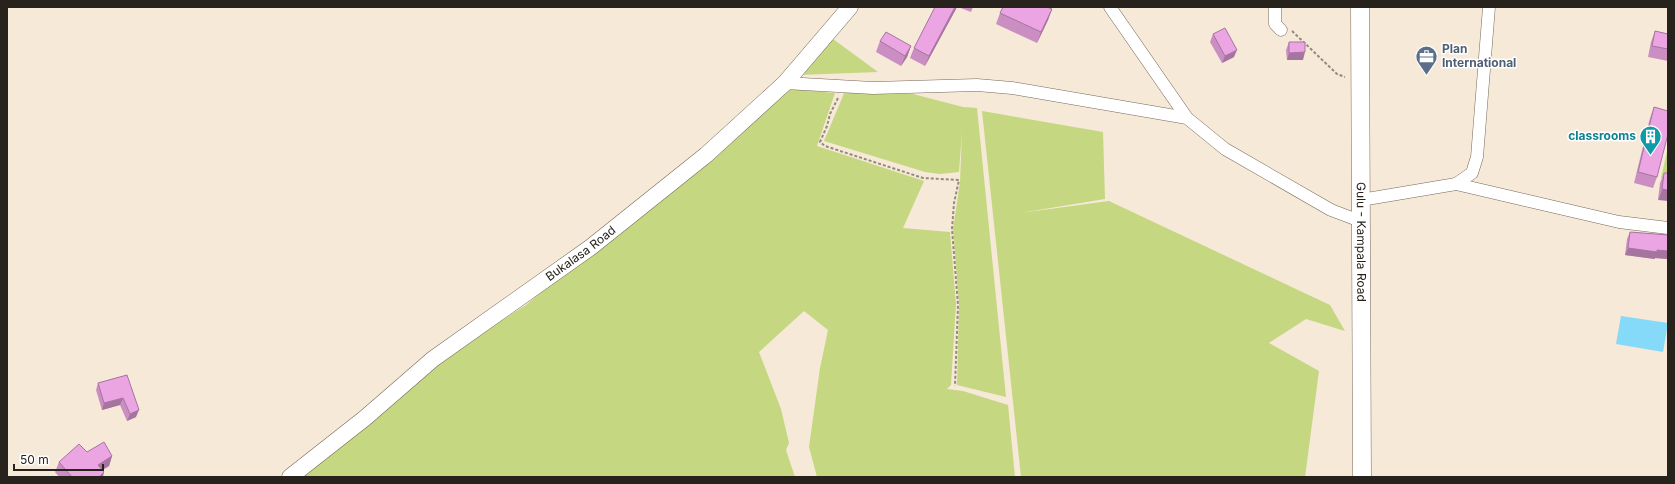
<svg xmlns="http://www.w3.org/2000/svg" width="1675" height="484" viewBox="0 0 1675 484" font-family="Inter,sans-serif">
	<rect width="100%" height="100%" fill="#f6e9d7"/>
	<g fill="#c5d780">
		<path d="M 833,39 L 878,72 L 798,75 Z"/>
		<path d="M 779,88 L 835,93 L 817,146 L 924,181 L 903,228 L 950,232 L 956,304 L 951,385 L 947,389 L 963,391 L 1008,405 L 1015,477 L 817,477 L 809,447 L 820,368 L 828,330 L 804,311 L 759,352 L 781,409 L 789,443 L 786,450 L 795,477 L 298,477 L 446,356 L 526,305 L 759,109 L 763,115 L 767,99 Z"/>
		<path d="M 845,91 L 913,94 L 963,107 L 977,108 L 1006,397 L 957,385 L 959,304 L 953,229 L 960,182 L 962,131 L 959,172 L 940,174 L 925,172 L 824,141 Z"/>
		<path d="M 982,111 L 1103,132 L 1105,199 L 1020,213 L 1109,201 L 1330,305 L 1345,331 L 1306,319 L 1269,343 L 1319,371 L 1305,477 L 1021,477 Z"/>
		<path d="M 1668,147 L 1668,179 L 1661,178 Z"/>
	</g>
	<path fill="#85d9f9" d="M 1621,316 L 1668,323 L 1663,352 L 1616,344 Z"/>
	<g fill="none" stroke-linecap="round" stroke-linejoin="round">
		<defs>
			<g id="street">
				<path d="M 1110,7 L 1187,118"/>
				<path d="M 1275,7 L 1275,24 L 1281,30"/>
				<path d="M 785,83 L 873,88 L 977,85 L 1012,88 L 1187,118 L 1225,149 L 1331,210 L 1360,221"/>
				<path d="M 1456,184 L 1472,173 L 1477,157 L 1489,7"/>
				<path d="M 1361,200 L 1456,184 L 1619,222 L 1668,228"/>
			</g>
			<g id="secondary">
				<path id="s1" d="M 290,477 L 365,418 L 433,359 L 591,247 L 706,155 L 785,83 L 850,7"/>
			</g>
			<g id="primary">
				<path id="s2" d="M 1360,7 L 1362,477"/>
			</g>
		</defs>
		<use href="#street" stroke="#75695a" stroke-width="13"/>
		<use href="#secondary" stroke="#75695a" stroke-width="17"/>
		<use href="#primary" stroke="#75695a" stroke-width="19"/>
		<g stroke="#938a7d" stroke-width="2" stroke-dasharray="3 2" stroke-linecap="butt">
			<path d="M 1292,31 L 1337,74 L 1345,77"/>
			<path d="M 838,98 L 830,114 L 827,126 L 820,142 L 825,146 L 923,178 L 959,180 L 954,203 L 952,229 L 958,305 L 955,386"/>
		</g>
		<use href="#street" stroke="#fff" stroke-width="12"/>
		<use href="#secondary" stroke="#fff" stroke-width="16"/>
		<use href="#primary" stroke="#fff" stroke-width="18"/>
	</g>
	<g fill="#cb8ec3">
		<path d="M 957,7 L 925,66 L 910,58 L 914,48 Z"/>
		<path d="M 958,7 L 973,7 L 971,12 Z"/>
		<path d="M 1052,9 L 1048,20 L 1037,43 L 996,24 L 1000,13 Z"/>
		<path d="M 1655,31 L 1668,34 L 1668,61 L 1648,57 L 1651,42 Z"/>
		<path d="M 1213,34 L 1234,57 L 1222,63 L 1210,42 Z"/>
		<path d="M 880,41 L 911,46 L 907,57 L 901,66 L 876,52 Z"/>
		<path d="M 1289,42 L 1303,60 L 1287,60 L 1286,50 Z"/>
		<path d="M 1654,107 L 1657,177 L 1653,188 L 1634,183 L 1650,118 Z"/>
		<path d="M 1664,173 L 1668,173 L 1658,200 L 1660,183 Z"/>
		<path d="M 1630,232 L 1668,235 L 1668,259 L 1655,258 L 1655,259 L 1625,255 L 1627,239 Z"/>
		<path d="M 127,375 L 136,417 L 127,421 L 120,405 L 102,410 L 96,390 L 98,383 Z"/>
		<path d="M 87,452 L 112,456 L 109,466 L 102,470 L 103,477 L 59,477 L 55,472 L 59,462 Z"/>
	</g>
	<g fill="#a5749f">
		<path d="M 955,7 L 957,7 L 925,66 L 929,56 Z"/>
		<path d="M 1052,9 L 1048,20 L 1037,43 L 1041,32 Z"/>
		<path d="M 911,46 L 907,57 L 901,66 L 905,56 Z"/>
		<path d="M 1237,50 L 1234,57 L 1222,63 L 1225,56 Z"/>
		<path d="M 1305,52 L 1303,60 L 1287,60 L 1289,53 Z"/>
		<path d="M 1662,189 L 1668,190 L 1668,201 L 1658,200 Z"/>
		<path d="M 1628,248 L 1668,251 L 1668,259 L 1655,258 L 1655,259 L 1625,255 Z"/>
		<path d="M 123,398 L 120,405 L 102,410 L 104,403 Z"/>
		<path d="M 139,410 L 136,417 L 127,421 L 130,414 Z"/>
		<path d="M 112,456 L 109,466 L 94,475 L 98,465 Z"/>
		<path d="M 104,472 L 103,477 L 99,477 Z"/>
	</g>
	<g fill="#eca5e3" stroke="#a5749f">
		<path d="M 935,7 L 955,7 L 929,56 L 914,48 Z"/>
		<path d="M 1003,7 L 1047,7 L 1052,9 L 1041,32 L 1000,13 Z"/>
		<path d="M 1225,28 L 1237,50 L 1225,56 L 1213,34 Z"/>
		<path d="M 1655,31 L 1668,34 L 1668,49 L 1652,46 Z"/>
		<path d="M 886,32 L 911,46 L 905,56 L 880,41 Z"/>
		<path d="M 1289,42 L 1305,42 L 1305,52 L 1289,53 Z"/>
		<path d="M 1654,107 L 1668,111 L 1668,134 L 1657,177 L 1638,172 Z"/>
		<path d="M 1664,173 L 1668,173 L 1668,190 L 1662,189 Z"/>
		<path d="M 1630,232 L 1668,235 L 1668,251 L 1657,250 L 1657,252 L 1628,248 Z"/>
		<path d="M 127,375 L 139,410 L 130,414 L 123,398 L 104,403 L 98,383 Z"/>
		<path d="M 104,442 L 112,456 L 98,465 L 104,472 L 99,477 L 72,477 L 59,462 L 79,444 L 87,452 Z"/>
	</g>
	<defs>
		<symbol id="office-pin" viewBox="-11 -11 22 30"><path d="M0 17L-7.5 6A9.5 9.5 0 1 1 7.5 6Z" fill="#5c6f8a" stroke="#fff"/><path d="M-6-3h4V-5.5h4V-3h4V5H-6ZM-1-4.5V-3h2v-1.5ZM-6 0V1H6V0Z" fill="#fff"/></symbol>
		<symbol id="building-pin" viewBox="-11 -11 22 30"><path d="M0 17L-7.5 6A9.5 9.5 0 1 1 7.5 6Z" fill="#0f9aa8" stroke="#fff"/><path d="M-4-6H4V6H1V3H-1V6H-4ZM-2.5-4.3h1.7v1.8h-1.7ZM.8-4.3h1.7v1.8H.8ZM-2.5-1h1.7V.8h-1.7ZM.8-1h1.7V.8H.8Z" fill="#fff"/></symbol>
	</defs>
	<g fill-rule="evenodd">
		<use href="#office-pin" x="1414" y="44" width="25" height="34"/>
		<use href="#building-pin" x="1638" y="124" width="25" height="34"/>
	</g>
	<g text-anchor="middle" stroke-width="3" stroke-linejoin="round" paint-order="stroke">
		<g font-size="12" font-weight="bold" fill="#4e5e75" stroke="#fff" text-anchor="start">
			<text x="1442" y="53">Plan<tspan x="1442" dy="14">International</tspan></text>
		</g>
		<g font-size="12" font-weight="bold" fill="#0d838f" stroke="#fff" text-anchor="end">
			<text x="1636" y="140">classrooms</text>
		</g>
		<g font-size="12" fill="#27221b" stroke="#fff">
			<text dy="4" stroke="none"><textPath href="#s2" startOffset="235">Gulu - Kampala Road</textPath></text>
			<text dy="4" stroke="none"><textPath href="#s1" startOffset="367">Bukalasa Road</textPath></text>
		</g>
	</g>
	<rect width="1675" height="484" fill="none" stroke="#27221b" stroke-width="16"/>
	<path d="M14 464v6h89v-6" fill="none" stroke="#27221b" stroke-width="2"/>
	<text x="20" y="464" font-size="12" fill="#27221b" stroke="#ffffff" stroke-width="3" paint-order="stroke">50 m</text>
</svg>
